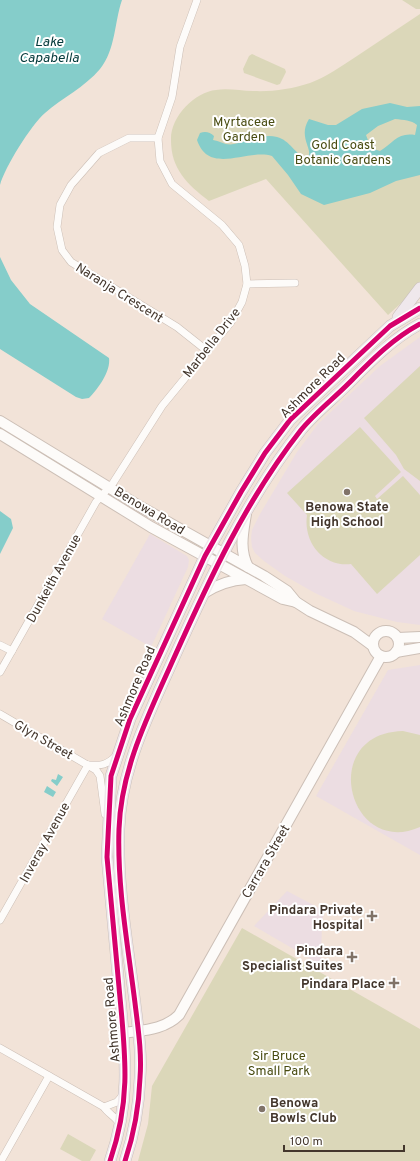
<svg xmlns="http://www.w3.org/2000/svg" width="420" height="1161" viewBox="0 0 420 1161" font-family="Overpass,sans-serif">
	<rect width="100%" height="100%" fill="#f2e3d8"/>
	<g fill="#ecdde2">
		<path d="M 420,337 L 420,625 L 397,622 L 354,611 L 315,593 L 285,576 L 264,561 L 255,553 L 252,547 L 251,538 L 252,530 L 260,514 L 297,452 L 318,424 L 380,366 Z"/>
		<path d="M 150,534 L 187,556 L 189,560 L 188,567 L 151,647 L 102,619 Z"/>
		<path d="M 420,665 L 420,855 L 316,796 L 388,670 Z"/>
		<path d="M 287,891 L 325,911 L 322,920 L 321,965 L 254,926 Z"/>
	</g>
	<g fill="#dbd7b9">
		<path d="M 402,0 L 420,0 L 420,9 L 416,9 Z"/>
		<path d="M 420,14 L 420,286 L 388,315 L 266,179 L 209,201 C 187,184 171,169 171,140 C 170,117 195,92 216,90 C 228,88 241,91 253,91 C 271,92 292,89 310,83 C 326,77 342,66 357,56 C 378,42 399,28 420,14 Z"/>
		<path d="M 252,54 L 285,69 L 286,72 L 280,84 L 277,85 L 244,73 L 243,69 L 249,56 Z"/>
		<path d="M 420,366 L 420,481 L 404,469 L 396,455 L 364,418 Z"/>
		<path d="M 360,427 L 401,472 L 375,496 L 377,499 L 403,476 L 420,495 L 420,555 L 377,594 L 351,564 C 323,567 303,542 307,515 L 287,493 Z"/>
		<path d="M 403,731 L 420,735 L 420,827 C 348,859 317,733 403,731 Z"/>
		<path d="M 242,928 L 420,1029 L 420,1161 L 138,1161 L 148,1124 L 152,1086 Z"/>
		<path d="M 68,1134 L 96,1150 L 90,1161 L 82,1161 L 60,1149 Z"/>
	</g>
	<g fill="#85cdca" fill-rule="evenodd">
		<path d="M 0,0 L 122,0 C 114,23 116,49 100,69 C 85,87 62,98 45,113 C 31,125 5,167 0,185 Z"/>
		<path d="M 390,103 L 407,107 L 420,106 L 420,175 L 396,181 L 370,193 L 324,205 L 301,194 L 288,175 L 272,156 C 248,148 209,176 197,140 L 200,133 C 205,131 210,132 214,136 L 213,140 C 220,141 226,146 234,144 C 249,142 262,133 277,137 C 290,140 295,155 307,158 C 315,150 297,138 309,119 L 328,125 L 336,125 L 362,109 ZM 395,119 C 404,120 411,120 417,125 L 415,135 C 398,132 393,143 380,151 L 371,148 L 366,135 L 378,126 Z"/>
		<path d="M 0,257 L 11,280 L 30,304 L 109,358 C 111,371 98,389 89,398 L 82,399 L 76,397 L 0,349 Z"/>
		<path d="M 0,511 L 11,519 L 13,528 L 0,554 Z"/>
		<path d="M 58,774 L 63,777 L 57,786 L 51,781 L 52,779 L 56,780 Z"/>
		<path d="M 47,786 L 56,792 L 53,797 L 44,792 Z"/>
	</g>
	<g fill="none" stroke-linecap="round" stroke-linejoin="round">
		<defs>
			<g id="street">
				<path d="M 158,138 L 129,138 L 99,153 L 71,185 L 60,205 L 57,227 L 62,250 L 71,262 L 177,327 L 206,350"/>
				<path d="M 247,284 L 295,283"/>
				<path d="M 0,645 L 12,651"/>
				<path d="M 0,672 L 96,502 L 113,483 L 162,406 L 231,322 L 242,302 L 247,284 L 245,266 L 239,245 L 222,225 L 172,184 L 160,161 L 158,138 L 172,97 L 180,47 L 197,0"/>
				<path d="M 0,714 L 96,770 L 100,776 L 105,814"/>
				<path d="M 88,765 C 101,766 107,765 116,756"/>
				<path d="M 0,920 L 88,765"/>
				<path d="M 0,1048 L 104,1107 C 108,1114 117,1117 120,1125"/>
				<path d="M 104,1107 L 117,1102 L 123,1095"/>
				<path d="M 1,1161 L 49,1076"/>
			</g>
			<g id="secondary">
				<path d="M 0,421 L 141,507 L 264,576 L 287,591 L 296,602 L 310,611 L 354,632 L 373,646"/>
				<path d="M 0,434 L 151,527 L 283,599 L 296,602"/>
				<path d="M 246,514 C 243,533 239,549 248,567"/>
				<path d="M 204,593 C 218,584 230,580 246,579"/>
				<circle cx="386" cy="644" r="13"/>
				<path d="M 398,638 L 420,637"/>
				<path d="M 396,652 L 420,648"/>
				<path d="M 124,1033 C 143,1030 164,1030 179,1015 L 381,656"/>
			</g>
			<g id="primary">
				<path d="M 398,317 L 420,288"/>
				<path d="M 110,1161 C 132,1097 125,1053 119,987 C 115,944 111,901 107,857 L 111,776 L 130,719 L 205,556 L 241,492 L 265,453 L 290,420 L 390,326 L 420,308"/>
				<path d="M 125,1161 C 134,1134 139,1106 140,1078 C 142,1053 138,1028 135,1003 C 128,946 117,887 119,829 C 121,768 149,714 173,660 C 209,580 246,500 301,430 C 315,413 333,399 348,384 C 371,361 392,339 420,324"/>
			</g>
		</defs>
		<use href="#street" stroke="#ccbfb6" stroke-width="8"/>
		<use href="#secondary" stroke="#ccbfb6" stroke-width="12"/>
		<use href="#primary" stroke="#cac1bb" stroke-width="12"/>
		<use href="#street" stroke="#fdfbf9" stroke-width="7"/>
		<use href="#secondary" stroke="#fdfbf9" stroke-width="10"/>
		<use href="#primary" stroke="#efe8ec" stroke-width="11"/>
		<defs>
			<g id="cycleway">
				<path d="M 110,1161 C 132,1097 125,1053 119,987 C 115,944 111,901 107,857 L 111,776 L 130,719 L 205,556 L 241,492 L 265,453 L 290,420 L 390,326 L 420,308"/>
				<path d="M 125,1161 C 134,1134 139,1106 140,1078 C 142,1053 138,1028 135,1003 C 128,946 117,887 119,829 C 121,768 149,714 173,660 C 209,580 246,500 301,430 C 315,413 333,399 348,384 C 371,361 392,339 420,324"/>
			</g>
		</defs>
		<use href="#cycleway" stroke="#fff" stroke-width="8"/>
		<use href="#cycleway" stroke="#d6006c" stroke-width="5"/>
	</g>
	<g fill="#807368" stroke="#fff" stroke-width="1.5">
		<circle cx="347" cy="492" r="4"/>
		<path d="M370 910h4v4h4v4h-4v4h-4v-4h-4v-4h4z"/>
		<path d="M350 951h4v4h4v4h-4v4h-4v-4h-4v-4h4z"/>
		<path d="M392 977h4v4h4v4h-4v4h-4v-4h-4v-4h4z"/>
		<circle cx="262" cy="1109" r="4"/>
	</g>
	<g text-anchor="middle" stroke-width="4" stroke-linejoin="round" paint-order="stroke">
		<g font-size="13" fill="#484b10" stroke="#fff">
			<text x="244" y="126">Myrtaceae<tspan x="244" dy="15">Garden</tspan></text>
			<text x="343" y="149">Gold Coast<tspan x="343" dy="15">Botanic Gardens</tspan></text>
			<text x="279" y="1060">Sir Bruce<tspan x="279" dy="15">Small Park</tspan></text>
		</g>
		<g font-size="13" fill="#43362c" stroke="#fff">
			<text transform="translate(120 292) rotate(32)" y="5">Naranja Crescent</text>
			<text transform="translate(211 342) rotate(-52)" y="5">Marbella Drive</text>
			<text transform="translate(312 385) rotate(-45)" y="5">Ashmore Road</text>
			<text transform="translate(150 510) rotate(31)" y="5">Benowa Road</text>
			<text transform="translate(53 578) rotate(-61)" y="5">Dunkeith Avenue</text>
			<text transform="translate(134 686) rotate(-67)" y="5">Ashmore Road</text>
			<text transform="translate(44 739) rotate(30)" y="5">Glyn Street</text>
			<text transform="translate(44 842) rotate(-61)" y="5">Inveray Avenue</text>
			<text transform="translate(265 861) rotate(-60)" y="5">Carrara Street</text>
			<text transform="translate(111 1020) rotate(-95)" y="5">Ashmore Road</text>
		</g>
		<g font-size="13" font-weight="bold" fill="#43362c" stroke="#fff" text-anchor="end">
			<text x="347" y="511" text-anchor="middle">Benowa State<tspan x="347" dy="15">High School</tspan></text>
			<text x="363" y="914">Pindara Private<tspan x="363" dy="15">Hospital</tspan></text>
			<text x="343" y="955">Pindara<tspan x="343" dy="15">Specialist Suites</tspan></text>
			<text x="385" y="988">Pindara Place</text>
			<text x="270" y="1107" text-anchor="start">Benowa<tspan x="270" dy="15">Bowls Club</tspan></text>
		</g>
		<g font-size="14" font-style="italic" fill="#03393a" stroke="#fff">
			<text x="49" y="46">Lake<tspan x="49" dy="16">Capabella</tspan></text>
		</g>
	</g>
	<path d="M284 1145v6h120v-6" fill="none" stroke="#43362c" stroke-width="2"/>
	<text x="290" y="1145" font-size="12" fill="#43362c" stroke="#ffffff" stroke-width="3" paint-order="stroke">100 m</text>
</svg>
